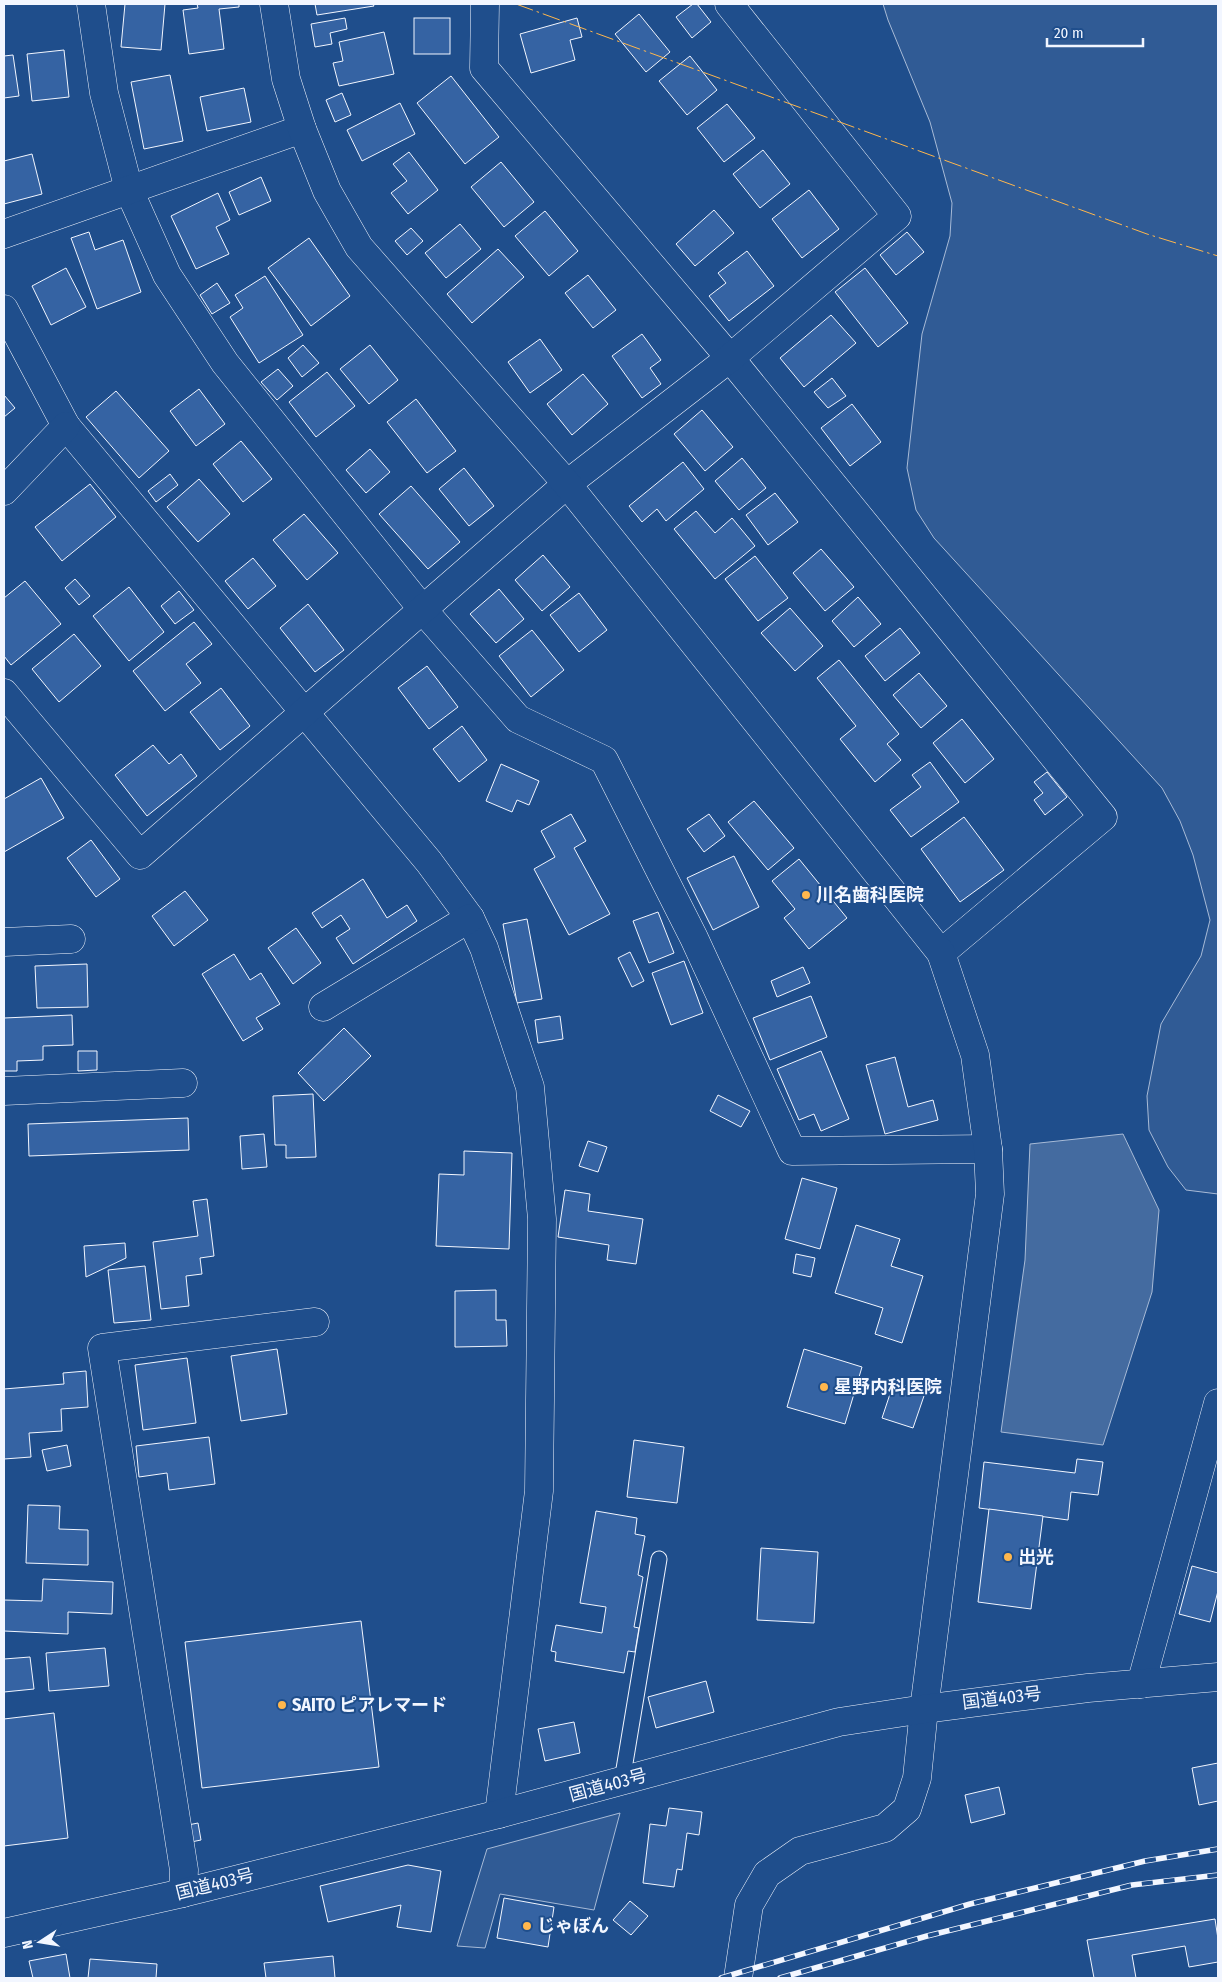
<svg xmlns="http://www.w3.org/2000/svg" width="1222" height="1982" viewBox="0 0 1222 1982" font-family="'Fira Sans Condensed','Noto Sans JP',sans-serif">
	<rect width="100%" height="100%" fill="#1f4e8c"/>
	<g fill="#305b95" stroke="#a8bbd7">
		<path d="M 883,4 L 1218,4 L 1218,1194 L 1186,1190 L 1168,1167 L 1149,1130 L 1147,1096 L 1161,1024 L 1201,956 L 1210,920 L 1193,855 L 1180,821 L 1162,788 L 934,538 L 916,510 L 907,468 L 922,334 L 950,236 L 952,203 L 930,122 L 888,20 Z"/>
		<path d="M 620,1813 L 594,1910 L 500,1894 L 485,1948 L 457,1946 L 487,1849 Z"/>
	</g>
	<path fill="#446ba0" stroke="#a8bbd7" d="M 1123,1134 L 1159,1210 L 1152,1292 L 1103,1445 L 1001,1432 L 1025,1260 L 1030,1144 Z"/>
	<g fill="#3563a3" stroke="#f2f6ff">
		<path d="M 125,4 L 165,4 L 161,50 L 121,47 Z"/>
		<path d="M 197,4 L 239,4 L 239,7 L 219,9 L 224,49 L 189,54 L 183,10 L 198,8 Z"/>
		<path d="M 315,4 L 373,4 L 374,6 L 317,15 Z"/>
		<path d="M 693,4 L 697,4 L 711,22 L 692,38 L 676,17 Z"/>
		<path d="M 639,14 L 670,52 L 646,72 L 615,34 Z"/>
		<path d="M 345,18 L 347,29 L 330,33 L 332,44 L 315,47 L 311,24 Z"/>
		<rect x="414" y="18" width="36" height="36"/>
		<path d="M 577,18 L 582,37 L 570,40 L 575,60 L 531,73 L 520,34 Z"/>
		<path d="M 384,32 L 394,74 L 339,86 L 333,63 L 343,61 L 339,42 Z"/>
		<path d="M 64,50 L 69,97 L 32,101 L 27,54 Z"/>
		<path d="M 13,55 L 19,96 L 4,98 L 4,56 Z"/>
		<path d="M 690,56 L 717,90 L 687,115 L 659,81 Z"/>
		<path d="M 170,75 L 183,141 L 144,149 L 131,82 Z"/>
		<path d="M 451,76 L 499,137 L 465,164 L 417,103 Z"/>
		<path d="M 244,88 L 251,122 L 207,131 L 200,97 Z"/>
		<path d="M 342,93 L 351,115 L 335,122 L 326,100 Z"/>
		<path d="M 400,103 L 415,134 L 362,161 L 347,130 Z"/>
		<path d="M 727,104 L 755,138 L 724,162 L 697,128 Z"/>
		<path d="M 763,150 L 790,184 L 760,208 L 733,174 Z"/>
		<path d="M 409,152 L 438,190 L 408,214 L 391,193 L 407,181 L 393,164 Z"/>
		<path d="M 32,154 L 42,194 L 4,204 L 4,161 Z"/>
		<path d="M 501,162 L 534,202 L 504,227 L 471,187 Z"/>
		<path d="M 261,177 L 271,201 L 239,215 L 229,192 Z"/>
		<path d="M 809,190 L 839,229 L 802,258 L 772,219 Z"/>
		<path d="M 218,193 L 230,220 L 216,227 L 229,254 L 196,269 L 171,216 Z"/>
		<path d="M 714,210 L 734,233 L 695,266 L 676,244 Z"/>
		<path d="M 545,211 L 578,251 L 549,276 L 515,236 Z"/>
		<path d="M 460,224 L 481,249 L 446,278 L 425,253 Z"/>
		<path d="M 411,228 L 423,241 L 407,255 L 395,241 Z"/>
		<path d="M 89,232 L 95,250 L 123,240 L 141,292 L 97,309 L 71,238 Z"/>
		<path d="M 907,232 L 924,252 L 896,275 L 880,255 Z"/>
		<path d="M 309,238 L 350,296 L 311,326 L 268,268 Z"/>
		<path d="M 498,249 L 524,277 L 472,323 L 447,294 Z"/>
		<path d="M 747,251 L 774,286 L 729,321 L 709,296 L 726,283 L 718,273 Z"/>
		<path d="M 66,268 L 86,307 L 51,325 L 32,286 Z"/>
		<path d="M 865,268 L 908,323 L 878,347 L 835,292 Z"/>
		<path d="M 588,275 L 616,310 L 593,328 L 565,293 Z"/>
		<path d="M 265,276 L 303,335 L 259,363 L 230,317 L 243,308 L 235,295 Z"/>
		<path d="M 217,283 L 230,303 L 212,314 L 200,295 Z"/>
		<path d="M 831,315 L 856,343 L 804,387 L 780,358 Z"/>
		<path d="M 642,334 L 661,360 L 650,368 L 661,384 L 642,398 L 612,356 Z"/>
		<path d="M 540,339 L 562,370 L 530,393 L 508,362 Z"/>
		<path d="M 303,345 L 319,363 L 302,377 L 288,358 Z"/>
		<path d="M 370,345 L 398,380 L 369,404 L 340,369 Z"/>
		<path d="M 278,369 L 293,386 L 277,400 L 261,382 Z"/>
		<path d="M 327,372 L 355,406 L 316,437 L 289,402 Z"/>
		<path d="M 583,374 L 608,404 L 572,435 L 547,404 Z"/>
		<path d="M 832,378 L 846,396 L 828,408 L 814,392 Z"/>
		<path d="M 199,389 L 225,424 L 196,446 L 170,411 Z"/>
		<path d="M 116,391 L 169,451 L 139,478 L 86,417 Z"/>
		<path d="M 4,395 L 15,408 L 4,417 Z"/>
		<path d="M 416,399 L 456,451 L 427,473 L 387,422 Z"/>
		<path d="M 852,404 L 881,442 L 850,466 L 821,428 Z"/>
		<path d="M 702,410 L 733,447 L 705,471 L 674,434 Z"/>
		<path d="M 241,441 L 272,479 L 243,502 L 213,464 Z"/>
		<path d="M 370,449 L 390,472 L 366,493 L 346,470 Z"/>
		<path d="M 742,458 L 766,488 L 739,510 L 715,481 Z"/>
		<path d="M 683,462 L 704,489 L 666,521 L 657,509 L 642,522 L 629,506 Z"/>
		<path d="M 464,468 L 494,506 L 469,526 L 439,489 Z"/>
		<path d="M 170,474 L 178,485 L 156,502 L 148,491 Z"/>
		<path d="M 199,479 L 230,514 L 198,542 L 167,507 Z"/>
		<path d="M 90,484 L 116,517 L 62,561 L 35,527 Z"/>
		<path d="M 411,486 L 460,542 L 428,569 L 379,514 Z"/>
		<path d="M 775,493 L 798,522 L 768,545 L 746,515 Z"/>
		<path d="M 696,511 L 715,533 L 732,518 L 755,546 L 715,579 L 674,529 Z"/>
		<path d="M 304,514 L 338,553 L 307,580 L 273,540 Z"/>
		<path d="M 821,549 L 854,587 L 825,611 L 793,573 Z"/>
		<path d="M 543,555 L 570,587 L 542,611 L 515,580 Z"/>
		<path d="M 755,556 L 788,598 L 758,621 L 725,579 Z"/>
		<path d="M 253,558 L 276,586 L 248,609 L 225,581 Z"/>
		<path d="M 75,579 L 90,596 L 79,605 L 65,588 Z"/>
		<path d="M 25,581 L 61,624 L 11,665 L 4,656 L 4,598 Z"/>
		<path d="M 129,587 L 164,632 L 129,661 L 93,616 Z"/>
		<path d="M 499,589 L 524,619 L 496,643 L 470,614 Z"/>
		<path d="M 179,591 L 194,610 L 175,624 L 161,606 Z"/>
		<path d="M 579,593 L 607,630 L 579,652 L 550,615 Z"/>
		<path d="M 858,597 L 881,624 L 854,647 L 832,621 Z"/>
		<path d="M 308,604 L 344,650 L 315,672 L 280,628 Z"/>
		<path d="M 790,608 L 823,646 L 795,671 L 761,633 Z"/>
		<path d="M 194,622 L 212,644 L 186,664 L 201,683 L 165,711 L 133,671 Z"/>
		<path d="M 900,628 L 920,653 L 885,681 L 865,656 Z"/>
		<path d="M 532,630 L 564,670 L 531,697 L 499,656 Z"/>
		<path d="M 74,634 L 101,666 L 59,702 L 32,669 Z"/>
		<path d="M 839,660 L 899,734 L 887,744 L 901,760 L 875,782 L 840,739 L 856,726 L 817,678 Z"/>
		<path d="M 427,666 L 458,707 L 429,729 L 398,688 Z"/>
		<path d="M 919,673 L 947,706 L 921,728 L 893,695 Z"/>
		<path d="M 221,688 L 250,726 L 220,750 L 190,712 Z"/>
		<path d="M 962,719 L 994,759 L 965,783 L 933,743 Z"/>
		<path d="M 462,726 L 487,760 L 459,782 L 433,749 Z"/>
		<path d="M 153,745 L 169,764 L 181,754 L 197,776 L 147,816 L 115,775 Z"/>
		<path d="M 930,762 L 959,802 L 911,837 L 890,810 L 921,787 L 912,775 Z"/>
		<path d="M 501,764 L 539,781 L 529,805 L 517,800 L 512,812 L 486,801 Z"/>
		<path d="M 1047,772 L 1067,797 L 1045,815 L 1034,800 L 1043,793 L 1034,782 Z"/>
		<path d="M 41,778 L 64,818 L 4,852 L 4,799 Z"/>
		<path d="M 754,801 L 794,848 L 768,870 L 728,822 Z"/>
		<path d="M 571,814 L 586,841 L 574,848 L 610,914 L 569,935 L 534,869 L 555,857 L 541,831 Z"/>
		<path d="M 709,814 L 725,836 L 704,852 L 687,829 Z"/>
		<path d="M 964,817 L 1004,870 L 960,902 L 921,849 Z"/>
		<path d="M 91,840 L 120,879 L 96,897 L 67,858 Z"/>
		<path d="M 734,856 L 759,907 L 713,930 L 687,878 Z"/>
		<path d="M 799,859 L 847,918 L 809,949 L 784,918 L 795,909 L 772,881 Z"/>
		<path d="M 363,879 L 387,918 L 407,905 L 417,921 L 353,964 L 336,938 L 350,929 L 341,915 L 322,928 L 312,913 Z"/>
		<path d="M 185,891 L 208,920 L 174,946 L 152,916 Z"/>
		<path d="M 658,912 L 674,953 L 649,963 L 633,921 Z"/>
		<path d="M 527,919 L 542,999 L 517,1003 L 503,924 Z"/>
		<path d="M 296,928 L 321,963 L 293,984 L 268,948 Z"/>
		<path d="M 630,952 L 644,981 L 632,987 L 618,958 Z"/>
		<path d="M 234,954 L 250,980 L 261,973 L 280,1004 L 256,1018 L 263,1029 L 243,1041 L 202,974 Z"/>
		<path d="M 684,961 L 703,1013 L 671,1025 L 652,973 Z"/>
		<path d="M 87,964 L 88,1007 L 37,1008 L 35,966 Z"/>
		<path d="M 803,967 L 810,983 L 777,997 L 771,981 Z"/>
		<path d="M 811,996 L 827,1037 L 770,1060 L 753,1018 Z"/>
		<path d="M 72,1015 L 73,1045 L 43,1046 L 43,1060 L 17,1061 L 17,1071 L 4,1071 L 4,1018 Z"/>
		<path d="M 560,1016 L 563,1039 L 538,1043 L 535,1020 Z"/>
		<path d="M 344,1028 L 371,1056 L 324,1101 L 298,1073 Z"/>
		<path d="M 78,1051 L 97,1051 L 97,1070 L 78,1071 Z"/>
		<path d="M 821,1051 L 849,1119 L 821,1131 L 814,1114 L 799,1120 L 777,1069 Z"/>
		<path d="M 895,1057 L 908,1107 L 933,1100 L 938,1120 L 885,1134 L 866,1065 Z"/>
		<path d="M 313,1094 L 316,1157 L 286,1158 L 286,1145 L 275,1145 L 273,1096 Z"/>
		<path d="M 718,1095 L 750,1111 L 741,1127 L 710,1111 Z"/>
		<path d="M 188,1118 L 189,1150 L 29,1156 L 28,1124 Z"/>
		<path d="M 264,1134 L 267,1167 L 242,1169 L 240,1136 Z"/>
		<path d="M 588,1141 L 607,1147 L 598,1172 L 579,1166 Z"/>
		<path d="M 464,1151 L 512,1153 L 509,1249 L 436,1246 L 439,1174 L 464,1175 Z"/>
		<path d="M 802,1178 L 837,1188 L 820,1249 L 785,1239 Z"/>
		<path d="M 565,1190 L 590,1194 L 588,1211 L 643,1219 L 636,1264 L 607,1260 L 609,1245 L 558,1237 Z"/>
		<path d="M 207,1199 L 214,1256 L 200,1258 L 202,1274 L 186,1276 L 189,1306 L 161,1309 L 153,1242 L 198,1236 L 193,1201 Z"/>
		<path d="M 856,1225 L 900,1239 L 891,1266 L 923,1276 L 902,1343 L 875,1334 L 883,1308 L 835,1293 Z"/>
		<path d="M 125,1243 L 126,1258 L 86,1277 L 84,1246 Z"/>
		<path d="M 796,1254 L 815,1258 L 811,1277 L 793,1273 Z"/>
		<path d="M 145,1266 L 151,1320 L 114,1323 L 108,1270 Z"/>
		<path d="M 496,1290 L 496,1320 L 506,1320 L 507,1346 L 455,1347 L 455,1291 Z"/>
		<path d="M 277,1349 L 287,1414 L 241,1421 L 231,1356 Z"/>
		<path d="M 804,1349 L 862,1367 L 845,1424 L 787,1407 Z"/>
		<path d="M 187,1358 L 196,1423 L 143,1430 L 135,1365 Z"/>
		<path d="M 86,1371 L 88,1407 L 61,1409 L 62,1431 L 29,1433 L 31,1457 L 4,1459 L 4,1389 L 64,1384 L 63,1373 Z"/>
		<path d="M 894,1382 L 925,1393 L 913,1428 L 882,1418 Z"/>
		<path d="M 209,1437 L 215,1484 L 169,1490 L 167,1473 L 139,1477 L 136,1446 Z"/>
		<path d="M 634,1440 L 684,1447 L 677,1503 L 627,1497 Z"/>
		<path d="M 67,1445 L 71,1466 L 47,1471 L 42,1450 Z"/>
		<path d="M 1077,1459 L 1103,1462 L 1098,1495 L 1071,1492 L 1068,1520 L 979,1508 L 984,1462 L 1075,1473 Z"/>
		<path d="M 28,1505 L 60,1506 L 59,1529 L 88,1530 L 88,1565 L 26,1563 Z"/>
		<path d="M 989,1509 L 1043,1516 L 1031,1609 L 978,1602 Z"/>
		<path d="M 596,1511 L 637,1518 L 635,1534 L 645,1536 L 638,1575 L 643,1577 L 634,1627 L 639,1628 L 635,1652 L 628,1651 L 624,1673 L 555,1661 L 556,1652 L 551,1651 L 556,1625 L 602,1633 L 606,1607 L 580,1603 Z"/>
		<path d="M 761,1548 L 818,1552 L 814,1623 L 757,1620 Z"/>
		<path d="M 1192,1566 L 1218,1573 L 1218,1591 L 1210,1622 L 1179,1614 Z"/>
		<path d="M 43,1579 L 113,1582 L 112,1614 L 68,1612 L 68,1634 L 4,1631 L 4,1600 L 42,1601 Z"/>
		<path d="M 361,1621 L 379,1767 L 202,1788 L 185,1642 Z"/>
		<path d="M 105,1648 L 109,1686 L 49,1691 L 46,1653 Z"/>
		<path d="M 30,1657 L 34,1689 L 4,1692 L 4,1659 Z"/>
		<path d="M 706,1681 L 714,1712 L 656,1728 L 648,1697 Z"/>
		<path d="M 54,1713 L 68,1838 L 4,1846 L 4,1719 Z"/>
		<path d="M 574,1722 L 580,1753 L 545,1761 L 538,1729 Z"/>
		<path d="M 1218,1763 L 1218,1801 L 1199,1805 L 1192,1768 Z"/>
		<path d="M 999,1787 L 1005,1814 L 971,1823 L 965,1795 Z"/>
		<path d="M 669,1808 L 702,1812 L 699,1835 L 687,1833 L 682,1870 L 677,1869 L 674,1887 L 643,1883 L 650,1824 L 666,1826 Z"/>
		<path d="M 198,1823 L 201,1840 L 191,1842 L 188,1825 Z"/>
		<path d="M 408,1865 L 441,1871 L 431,1932 L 397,1927 L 401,1905 L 328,1922 L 320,1886 Z"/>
		<path d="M 504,1898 L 554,1907 L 548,1947 L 497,1938 Z"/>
		<path d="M 630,1901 L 648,1916 L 631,1935 L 613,1920 Z"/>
		<path d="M 1215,1919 L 1218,1939 L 1218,1962 L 1189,1967 L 1185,1946 L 1132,1955 L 1136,1978 L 1094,1978 L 1087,1940 Z"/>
		<path d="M 66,1954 L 70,1978 L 33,1978 L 29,1961 Z"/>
		<path d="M 333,1956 L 335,1978 L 266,1978 L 264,1963 Z"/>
		<path d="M 90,1959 L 157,1964 L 156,1978 L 88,1978 Z"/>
	</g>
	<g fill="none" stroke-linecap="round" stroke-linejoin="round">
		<defs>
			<path id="lane" d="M 622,1781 L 659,1559"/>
			<g id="street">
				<path d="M 91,4 L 104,93 L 129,190 L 167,275 L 225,363 L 423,610 L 518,719 L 604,760 L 694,938 L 792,1151 L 988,1149"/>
				<path d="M 485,4 L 484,68 L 730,358 L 1103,817 L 941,953"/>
				<path d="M 4,234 L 302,129"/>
				<path d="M 4,309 L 66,426 L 429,862 L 470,918 L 484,948 L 530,1087 L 542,1219 L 539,1491 L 499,1814"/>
				<path d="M 4,491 L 66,426"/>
				<path d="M 4,693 L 140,855 L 567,484 L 730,358 L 897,216 L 729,4"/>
				<path d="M 4,942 L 71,939"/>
				<path d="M 323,1007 L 470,918"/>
				<path d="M 4,1091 L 183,1083"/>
				<path d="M 1141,1684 L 1218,1403"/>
				<path d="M 183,1893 L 184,1870 L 102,1348 L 315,1322"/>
			</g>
			<path id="secondary" d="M 274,4 L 286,79 L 302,129 L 327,191 L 359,247 L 567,484 L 941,953 L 975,1055 L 988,1149 L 990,1194 L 924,1709 L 917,1778 L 907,1809 L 885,1828 L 800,1851 L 767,1874 L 749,1905 L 738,1978"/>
			<path id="highway" d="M 4,1933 L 183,1893 L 499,1814 L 839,1722 L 924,1709 L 1088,1688 L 1218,1677"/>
		</defs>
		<use href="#lane" stroke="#f2f6ff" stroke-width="17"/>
		<use href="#street" stroke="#f2f6ff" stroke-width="29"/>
		<use href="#secondary" stroke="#f2f6ff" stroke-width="29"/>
		<use href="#highway" stroke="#f2f6ff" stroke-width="29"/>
		<use href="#lane" stroke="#1f4e8c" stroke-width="15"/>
		<use href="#street" stroke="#1f4e8c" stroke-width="28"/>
		<use href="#secondary" stroke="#1f4e8c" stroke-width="28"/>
		<use href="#highway" stroke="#1f4e8c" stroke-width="28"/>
		<defs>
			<g id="rail">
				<path d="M 721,1978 L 970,1904 L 1145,1861 L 1218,1849"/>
				<path d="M 780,1978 L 927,1936 L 1132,1885 L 1218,1875"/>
			</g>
		</defs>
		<use href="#rail" stroke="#f2f6ff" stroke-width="5.5"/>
		<use href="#rail" stroke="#1f4e8c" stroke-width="4" stroke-dasharray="11" stroke-linecap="butt"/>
		<path stroke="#ffb74d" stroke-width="1" stroke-dasharray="18 4 2.5 4" stroke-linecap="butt" d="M 516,4 L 1147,234 L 1218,256"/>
	</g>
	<g fill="#ffb74d" stroke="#1f4e8c" stroke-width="2">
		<circle cx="806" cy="895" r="5"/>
		<circle cx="824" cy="1387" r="5"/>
		<circle cx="1008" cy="1557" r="5"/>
		<circle cx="282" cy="1705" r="5"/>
		<circle cx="527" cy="1926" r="5"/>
	</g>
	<g text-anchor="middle" stroke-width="4" stroke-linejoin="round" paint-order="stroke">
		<g font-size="18" font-weight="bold" fill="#f2f6ff" stroke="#1f4e8c" text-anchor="start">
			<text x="816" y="901">川名歯科医院</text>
			<text x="834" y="1393">星野内科医院</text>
			<text x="1018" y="1563">出光</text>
			<text x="292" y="1711">SAITO ピアレマード</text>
			<text x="537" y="1932">じゃぼん</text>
		</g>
		<g font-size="18" fill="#f2f6ff" stroke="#1f4e8c">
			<text transform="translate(1002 1698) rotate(-7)" y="6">国道403号</text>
			<text transform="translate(608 1785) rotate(-15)" y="6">国道403号</text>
			<text transform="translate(215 1884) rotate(-14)" y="6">国道403号</text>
		</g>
	</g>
	<rect width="1222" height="1982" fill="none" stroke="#f2f6ff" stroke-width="10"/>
	<g transform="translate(40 1942) rotate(258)" stroke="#1f4e8c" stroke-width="4" paint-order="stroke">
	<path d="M0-4L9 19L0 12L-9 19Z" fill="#f2f6ff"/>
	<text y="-8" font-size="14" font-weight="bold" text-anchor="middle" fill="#f2f6ff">N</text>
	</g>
	<path d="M1047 38v8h96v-8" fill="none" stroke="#f2f6ff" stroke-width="2.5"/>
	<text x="1054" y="38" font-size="15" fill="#f2f6ff" stroke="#1f4e8c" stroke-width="4" paint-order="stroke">20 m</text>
</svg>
